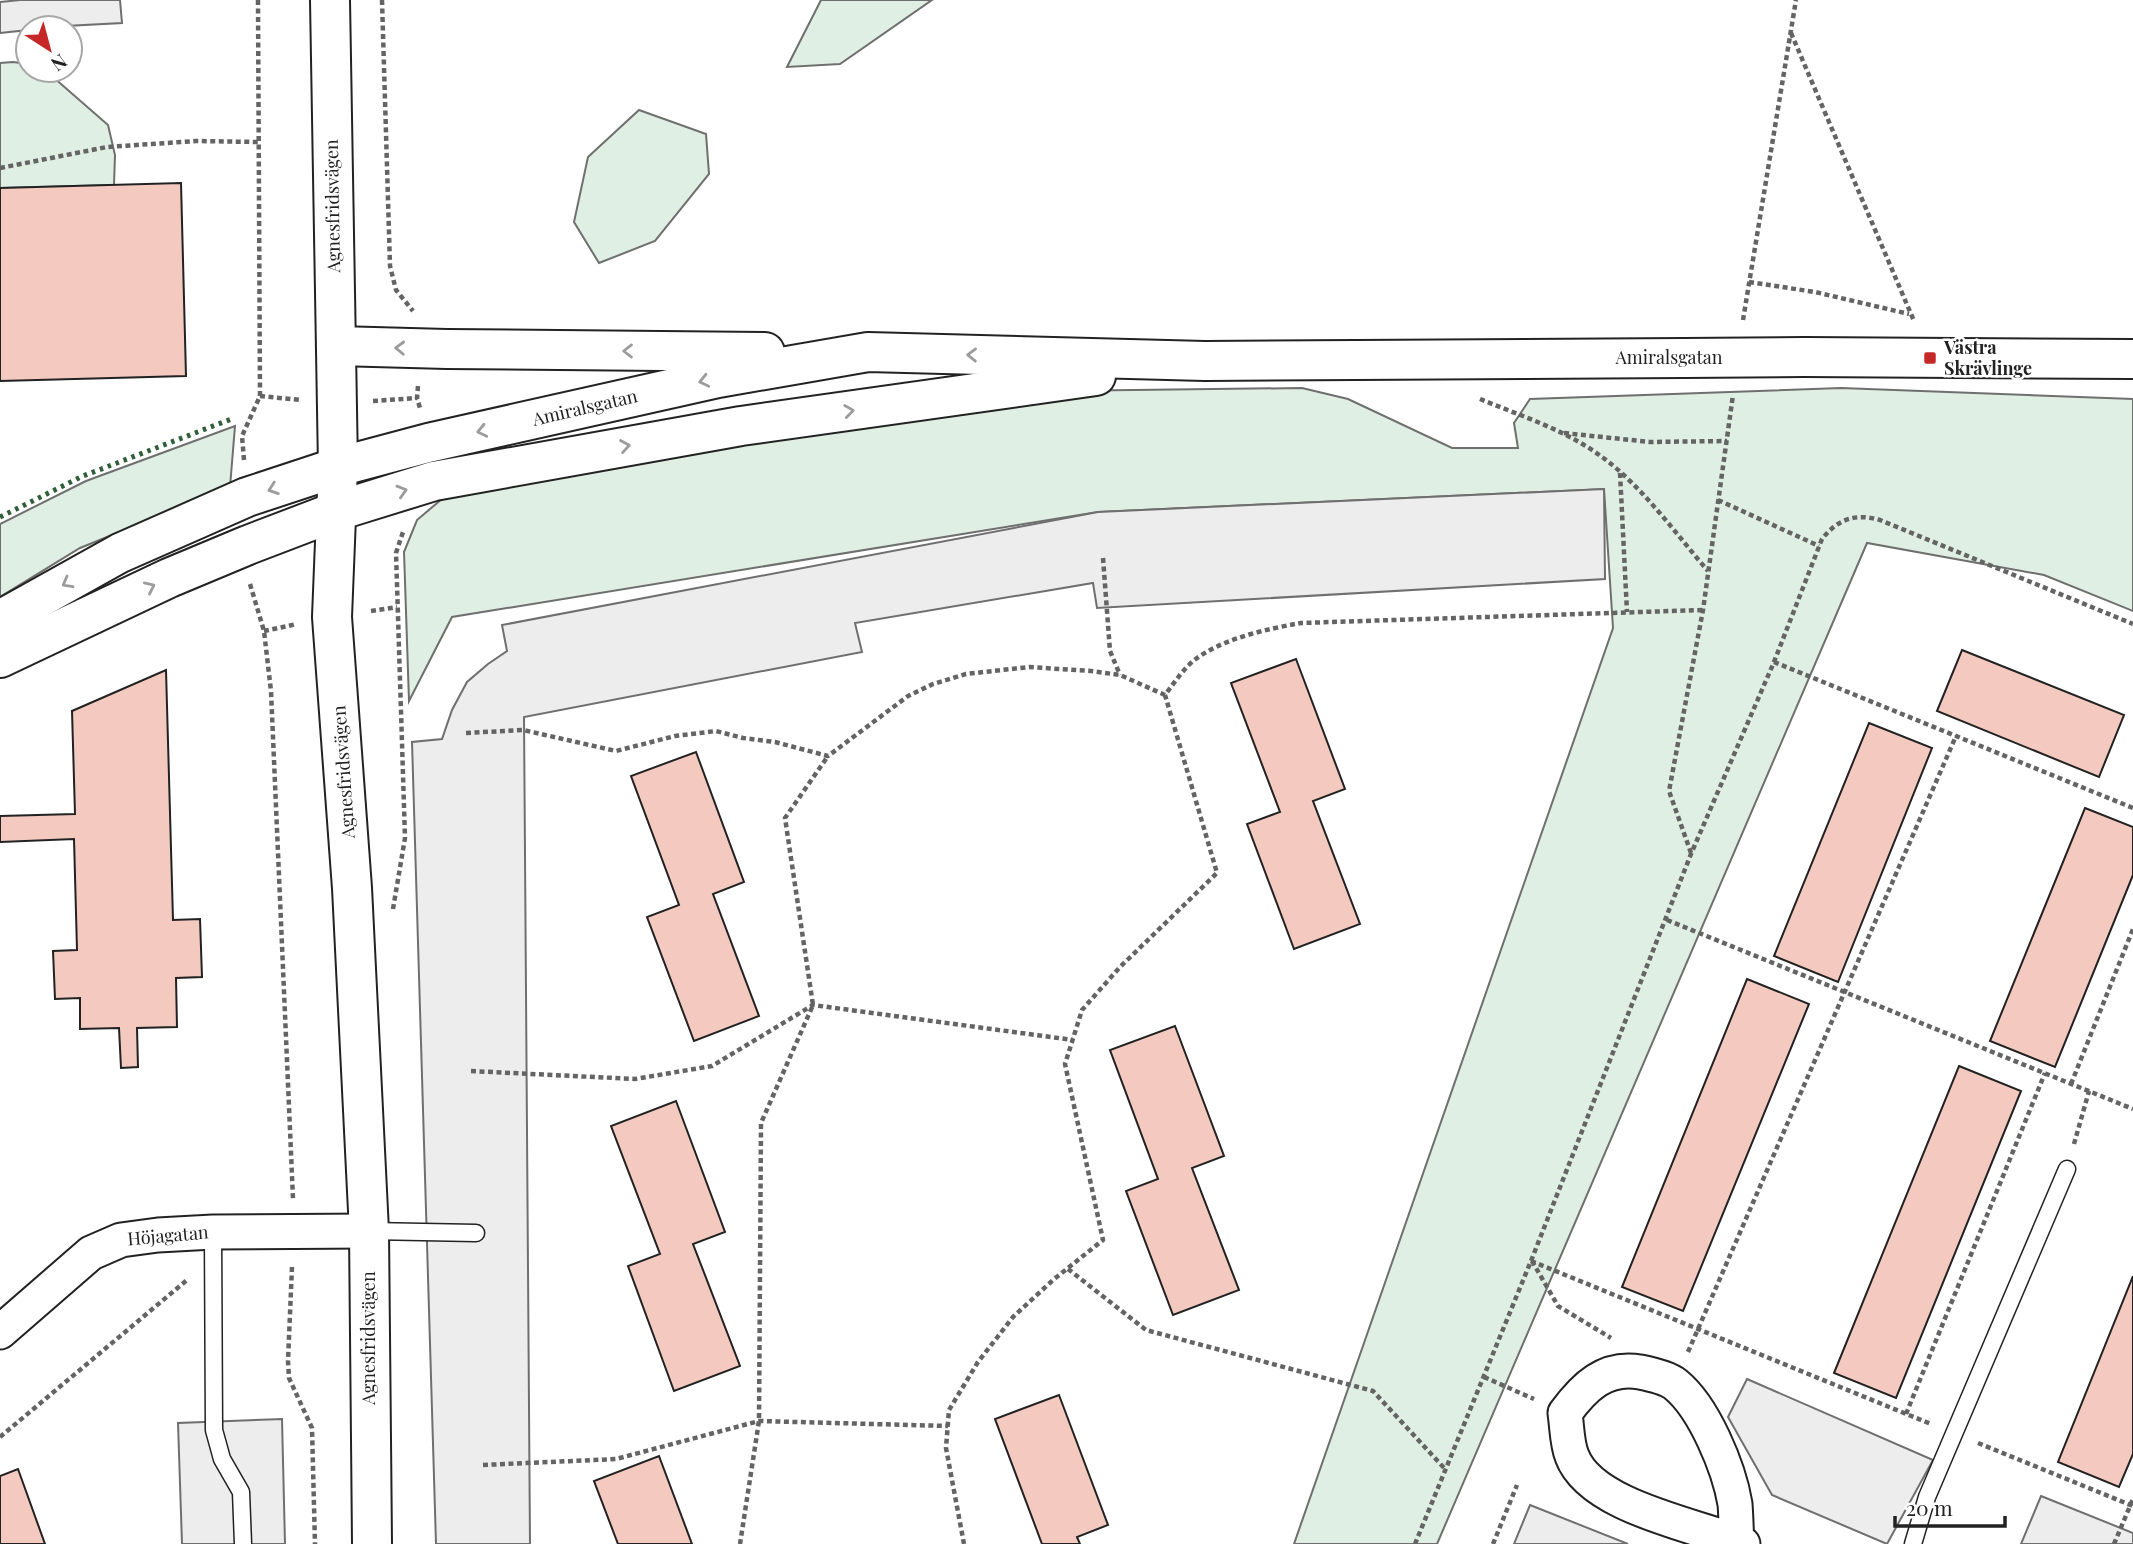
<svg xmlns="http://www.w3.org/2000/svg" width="2133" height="1544" viewBox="0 0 2133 1544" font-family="'Playfair Display',serif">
	<rect width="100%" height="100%" fill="#fff"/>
	<g fill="#e0efe3" stroke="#6f6f6f" stroke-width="2">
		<path d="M 821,0 L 932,0 L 840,64 L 787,67 Z"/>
		<path d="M 13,62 L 28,64 L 28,70 L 45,70 L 108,125 L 115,155 L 114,185 L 0,188 L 0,63 Z"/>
		<path d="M 639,110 L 706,134 L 709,174 L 655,241 L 599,263 L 574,222 L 588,157 Z"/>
		<path d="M 1302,388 L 1348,399 L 1452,448 L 1518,448 L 1514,423 L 1530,399 L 1841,388 L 2133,399 L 2133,611 L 2044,575 L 1867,543 L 1437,1544 L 1294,1544 L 1613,628 L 1604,489 L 1098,512 L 452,617 L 409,701 L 404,552 L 417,520 L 449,493 L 1054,391 Z"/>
		<path d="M 235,426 L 230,487 L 80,548 L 0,597 L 0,524 L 86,481 Z"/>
	</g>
	<g fill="#ededed" stroke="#6f6f6f" stroke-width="2">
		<path d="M 20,0 L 120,0 L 122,23 L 28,28 L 28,30 L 0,33 L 0,2 Z"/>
		<path d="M 1604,489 L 1605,579 L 1097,608 L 1093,583 L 855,623 L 862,652 L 524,717 L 530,1544 L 436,1544 L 412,742 L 442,739 L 452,710 L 467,682 L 488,664 L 507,651 L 502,625 L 1098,512 Z"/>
		<path d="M 1747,1379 L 1933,1460 L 1887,1544 L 1772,1495 L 1728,1417 Z"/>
		<path d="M 282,1419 L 285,1544 L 182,1544 L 178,1423 Z"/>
		<path d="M 2041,1496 L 2133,1533 L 2133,1544 L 2021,1544 Z"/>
		<path d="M 1530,1505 L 1628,1544 L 1514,1544 Z"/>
	</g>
	<g fill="#f3c9c0" stroke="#222" stroke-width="2">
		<path d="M 181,183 L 186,376 L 0,381 L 0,188 Z"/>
		<path d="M 1962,650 L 2124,715 L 2099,777 L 1937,711 Z"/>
		<path d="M 1296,659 L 1345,789 L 1313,801 L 1360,924 L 1294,949 L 1247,824 L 1280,812 L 1231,683 Z"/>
		<path d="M 166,670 L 173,920 L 200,919 L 202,977 L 176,978 L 177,1027 L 137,1028 L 138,1067 L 121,1068 L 119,1028 L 80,1029 L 80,998 L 55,999 L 53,951 L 77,950 L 74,839 L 0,842 L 0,816 L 75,814 L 72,711 Z"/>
		<path d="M 1869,723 L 1932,748 L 1838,982 L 1774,956 Z"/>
		<path d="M 696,752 L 744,882 L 713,894 L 759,1016 L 694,1041 L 647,917 L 679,905 L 631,776 Z"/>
		<path d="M 2085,808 L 2133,827 L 2133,875 L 2055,1067 L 1990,1041 Z"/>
		<path d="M 1747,979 L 1809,1004 L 1683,1311 L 1622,1287 Z"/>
		<path d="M 1175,1026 L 1224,1156 L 1192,1168 L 1239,1290 L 1173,1315 L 1126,1191 L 1158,1179 L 1110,1050 Z"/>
		<path d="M 1959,1066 L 2021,1091 L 1896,1398 L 1834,1373 Z"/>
		<path d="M 676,1101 L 725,1232 L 693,1244 L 740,1366 L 674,1391 L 628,1266 L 660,1254 L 611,1126 Z"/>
		<path d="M 2133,1276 L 2133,1454 L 2119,1487 L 2058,1462 Z"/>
		<path d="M 1059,1395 L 1108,1525 L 1077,1537 L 1080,1544 L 1042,1544 L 995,1419 Z"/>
		<path d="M 659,1456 L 692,1544 L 618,1544 L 594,1481 Z"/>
		<path d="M 18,1469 L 45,1544 L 0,1544 L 0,1476 Z"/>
	</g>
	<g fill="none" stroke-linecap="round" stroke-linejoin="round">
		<defs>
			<g id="lane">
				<path d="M 369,1231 L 476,1233"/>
				<path d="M 213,1232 L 214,1430 L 222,1459 L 241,1492 L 243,1544"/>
				<path d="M 1913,1544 L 1927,1497 L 2067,1169"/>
			</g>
			<g id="street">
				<path d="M 0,1332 L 91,1253 L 121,1240 L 158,1235 L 213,1232 L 369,1231"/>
				<path d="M 1737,1542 C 1736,1529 1736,1516 1735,1504 C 1729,1468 1704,1407 1675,1384 C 1667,1378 1650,1374 1640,1372 C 1605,1366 1584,1387 1565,1413 C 1567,1427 1567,1444 1572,1456 C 1591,1507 1696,1525 1743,1544"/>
			</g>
			<g id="secondary">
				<path d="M 330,0 L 338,467 L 332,617 L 352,888 L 369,1231 L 372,1544"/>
				<path d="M 337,346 L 447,349 L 765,352"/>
				<path d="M 1804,357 L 2133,359"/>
				<path d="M 0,620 L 120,553 L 247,497 L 338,467 L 428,443 L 718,378 L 868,352 L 1205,361 L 1684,358"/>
				<path d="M 0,658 L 169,578 L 248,545 L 337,511 L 434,481 L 741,426 L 1096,376"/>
			</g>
		</defs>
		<use href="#lane" stroke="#222" stroke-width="19"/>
		<use href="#street" stroke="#222" stroke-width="37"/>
		<use href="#secondary" stroke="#222" stroke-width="42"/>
		<g stroke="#646464" stroke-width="4.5" stroke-dasharray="5 3.5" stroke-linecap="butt">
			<path d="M 382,0 L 390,266 L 396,290 L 413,311"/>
			<path d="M 1791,33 L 1914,321"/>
			<path d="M 0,168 L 107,147 L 196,141 L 259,142"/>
			<path d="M 1749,282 L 1815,292 L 1909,314"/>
			<path d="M 1743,320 L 1796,0"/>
			<path d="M 418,386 L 417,398 L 420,408"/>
			<path d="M 260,396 L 301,400"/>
			<path d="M 1480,399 C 1521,416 1566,430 1602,457 C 1642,486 1676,534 1708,571"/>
			<path d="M 373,401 L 417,398"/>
			<path d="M 1564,433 L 1650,442 L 1727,441"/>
			<path d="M 244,460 L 242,436 L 260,396 L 258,0"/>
			<path d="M 1620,473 L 1627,612"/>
			<path d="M 1718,500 L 1819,546"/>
			<path d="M 1103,558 L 1110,651 L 1120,675"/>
			<path d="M 250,584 L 264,631 L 271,691 L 293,1199"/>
			<path d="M 371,611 L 397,607"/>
			<path d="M 264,631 L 297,624"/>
			<path d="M 1774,662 L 2133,808"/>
			<path d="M 466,733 L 523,730 L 616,751 L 675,736 L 716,731 L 743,738 L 775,742 L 828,756 L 908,696 L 933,684 L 966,674 L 1029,667 L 1091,671 L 1120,675 L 1165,695 C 1174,683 1182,671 1193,661 C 1221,639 1266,629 1301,623 L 1703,610"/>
			<path d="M 1691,853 L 1669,791 L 1703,610 L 1733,395"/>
			<path d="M 393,909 L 405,838 L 396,553 L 404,529"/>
			<path d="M 1667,920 L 2133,1109"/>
			<path d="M 471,1071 L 635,1079 L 712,1066 L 813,1005 L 1073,1040"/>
			<path d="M 2071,1084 L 2133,929"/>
			<path d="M 2074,1144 L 2089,1091"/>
			<path d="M 1531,1261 L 1931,1424"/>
			<path d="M 1532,1261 L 1558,1306 L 1611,1338"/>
			<path d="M 292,1267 L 288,1361 L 289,1378 L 312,1428 L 315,1544"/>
			<path d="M 1068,1269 L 1146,1330 L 1373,1391 L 1445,1469"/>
			<path d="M 1688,1352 L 1956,736"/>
			<path d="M 1484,1377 L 1534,1399"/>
			<path d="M 1906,1414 L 2045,1073"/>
			<path d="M 0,1437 L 187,1280"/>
			<path d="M 1978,1443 L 2133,1506"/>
			<path d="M 483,1465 L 616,1459 L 759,1421 L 948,1426"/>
			<path d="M 740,1544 L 759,1421 L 761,1123 L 813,1005 L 785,818 L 828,756"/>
			<path d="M 964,1544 L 946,1448 L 949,1410 L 978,1362 L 1013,1317 L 1053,1280 L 1103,1240 L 1065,1064 L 1082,1010 L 1120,967 L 1217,873 L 1165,695"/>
			<path d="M 1415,1544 L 1531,1261 L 1691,854 L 1774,662 L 1822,539 C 1838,519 1855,513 1880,520 L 2133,624"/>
			<path d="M 1493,1544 L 1517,1485"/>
			<path d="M 2114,1544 L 2133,1499"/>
		</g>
		<use href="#lane" stroke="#fff" stroke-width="16"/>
		<use href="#street" stroke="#fff" stroke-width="33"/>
		<use href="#secondary" stroke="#fff" stroke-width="38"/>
		<defs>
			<path id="secondary-bridge" d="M 1684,358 L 1804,357"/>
		</defs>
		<use href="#secondary-bridge" stroke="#222" stroke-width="42" stroke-linecap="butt"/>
		<use href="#secondary-bridge" stroke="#fff" stroke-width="38"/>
		<path stroke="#2f5e38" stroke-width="5" stroke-dasharray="3.5 5" stroke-linecap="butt" d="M 0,517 L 83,476 L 234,418"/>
	</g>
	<defs><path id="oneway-chevron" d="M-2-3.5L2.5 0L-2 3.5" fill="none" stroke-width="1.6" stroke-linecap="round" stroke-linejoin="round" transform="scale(1.75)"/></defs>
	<g stroke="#9c9c9c">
		<use href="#oneway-chevron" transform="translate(400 348) rotate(-178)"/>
		<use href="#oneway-chevron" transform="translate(628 351) rotate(-180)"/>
		<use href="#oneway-chevron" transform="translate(972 355) rotate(-179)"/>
		<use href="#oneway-chevron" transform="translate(704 381) rotate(167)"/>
		<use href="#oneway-chevron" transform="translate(849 411) rotate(-8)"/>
		<use href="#oneway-chevron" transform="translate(482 431) rotate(167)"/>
		<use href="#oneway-chevron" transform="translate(625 446) rotate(-10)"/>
		<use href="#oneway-chevron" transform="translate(273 489) rotate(161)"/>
		<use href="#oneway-chevron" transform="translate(402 491) rotate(-17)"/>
		<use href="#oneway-chevron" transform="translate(67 583) rotate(151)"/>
		<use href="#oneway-chevron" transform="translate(150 587) rotate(-25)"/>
	</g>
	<rect fill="#c62828" stroke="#fff" stroke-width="2.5" x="1923" y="351" width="14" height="14" rx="3.5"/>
	<g text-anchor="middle" stroke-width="5" stroke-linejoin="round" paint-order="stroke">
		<g font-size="18" fill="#222" stroke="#fff">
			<text transform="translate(333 206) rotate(-91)" y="6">Agnesfridsvägen</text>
			<text x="1669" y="364">Amiralsgatan</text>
			<text transform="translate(585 408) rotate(-13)" y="6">Amiralsgatan</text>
			<text transform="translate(344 772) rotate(-94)" y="6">Agnesfridsvägen</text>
			<text transform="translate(168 1236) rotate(-5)" y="6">Höjagatan</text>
			<text transform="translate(369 1338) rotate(-90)" y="6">Agnesfridsvägen</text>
		</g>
		<g font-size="18" font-weight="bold" fill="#222" stroke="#fff" text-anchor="start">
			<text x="1944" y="354">Västra<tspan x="1944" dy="21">Skrävlinge</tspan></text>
		</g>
	</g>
	<g transform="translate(49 49) rotate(144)"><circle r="33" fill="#ffffff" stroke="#a7a7a7" stroke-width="2"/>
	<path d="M0-5L12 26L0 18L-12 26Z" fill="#c62828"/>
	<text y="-10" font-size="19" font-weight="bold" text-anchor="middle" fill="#222222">N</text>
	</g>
	<path d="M1895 1516v10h110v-10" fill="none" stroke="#222222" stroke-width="3.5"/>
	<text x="1906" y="1516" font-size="21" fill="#222222" stroke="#ffffff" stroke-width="5" paint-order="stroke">20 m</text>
</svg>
